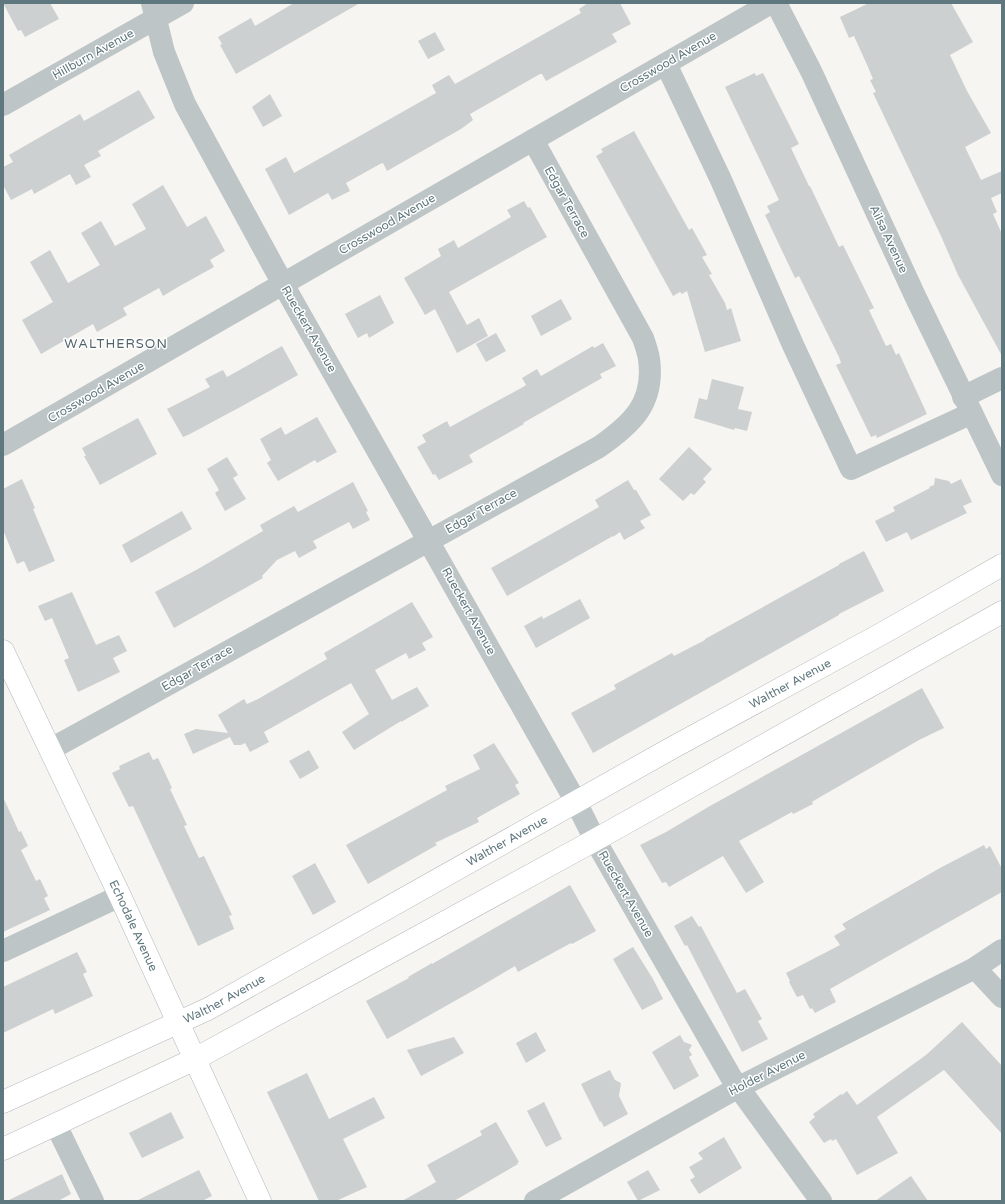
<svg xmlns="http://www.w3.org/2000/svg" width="1005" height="1204" viewBox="0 0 1005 1204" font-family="'Varela Round',sans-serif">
	<rect width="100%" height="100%" fill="#f6f5f1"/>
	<g fill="#cdd0d1">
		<path d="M 3,3 L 50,3 L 59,19 L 25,37 L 21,30 L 18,31 Z"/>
		<path d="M 294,3 L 360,3 L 236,74 L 220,45 L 222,44 L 218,37 L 251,18 L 255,26 Z"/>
		<path d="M 588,3 L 620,3 L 631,24 L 612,34 L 617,42 L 546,81 L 542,74 L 540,74 L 470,114 L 473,120 L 461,129 L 387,171 L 383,163 L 380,164 L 346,183 L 350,191 L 332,200 L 328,193 L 289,215 L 265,169 L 286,157 L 294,173 L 436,93 L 432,85 L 449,75 L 455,84 L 581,13 L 579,9 Z"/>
		<path d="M 869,3 L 951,3 L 973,42 L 950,55 L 967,91 L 991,133 L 965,147 L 981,180 L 1002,171 L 1002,193 L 991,198 L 997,212 L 993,214 L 1002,234 L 1002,356 L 958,275 L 941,236 L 873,93 L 876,92 L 870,80 L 873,79 L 868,67 L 854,36 L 849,38 L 840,17 Z"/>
		<path d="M 435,32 L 445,50 L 428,59 L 418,41 Z"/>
		<path d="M 755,73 L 756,76 L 763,73 L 799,144 L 791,148 L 809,186 L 810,186 L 839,247 L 843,245 L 874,308 L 869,310 L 886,346 L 891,344 L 896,355 L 899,353 L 927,414 L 877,438 L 876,435 L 871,437 L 836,365 L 841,363 L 839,357 L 799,276 L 795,278 L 765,215 L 770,212 L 767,206 L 779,200 L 725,87 Z"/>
		<path d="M 139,90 L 155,118 L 98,151 L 101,156 L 84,165 L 91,177 L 76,185 L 70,174 L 34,194 L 32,189 L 11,200 L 3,185 L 3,167 L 13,162 L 9,155 L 80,114 L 84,121 Z"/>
		<path d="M 270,94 L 282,116 L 263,127 L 252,107 Z"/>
		<path d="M 634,131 L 689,230 L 692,228 L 707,255 L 702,257 L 712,274 L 709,275 L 725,303 L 727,310 L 731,308 L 741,341 L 705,352 L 687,291 L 682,294 L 680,292 L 673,296 L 596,156 L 603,152 L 601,149 Z"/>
		<path d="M 163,185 L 187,227 L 206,216 L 225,251 L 210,260 L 214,267 L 178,287 L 163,296 L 159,288 L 123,308 L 127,315 L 97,332 L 93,324 L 41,354 L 22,320 L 53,302 L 30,262 L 50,250 L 68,283 L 100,265 L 81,233 L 101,221 L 115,246 L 146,229 L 132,204 Z"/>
		<path d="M 524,201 L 528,208 L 530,207 L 547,237 L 449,292 L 467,325 L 479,318 L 488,336 L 457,353 L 435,309 L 425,315 L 404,278 L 441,256 L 438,249 L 454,240 L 458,248 L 511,217 L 507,210 Z"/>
		<path d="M 380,295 L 394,323 L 369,338 L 367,333 L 358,338 L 345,314 Z"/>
		<path d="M 561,299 L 572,319 L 541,336 L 531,316 Z"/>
		<path d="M 496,333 L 506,351 L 486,362 L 476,344 Z"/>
		<path d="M 603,343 L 616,366 L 600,374 L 602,378 L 523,423 L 524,424 L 469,455 L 473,462 L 439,480 L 435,474 L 433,475 L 417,447 L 426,442 L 422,435 L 447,421 L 450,427 L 523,387 L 526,385 L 522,378 L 537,369 L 541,376 L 593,346 L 594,348 Z"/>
		<path d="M 282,346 L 298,375 L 244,405 L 190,434 L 183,437 L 167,409 L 210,387 L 205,379 L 223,370 L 227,377 Z"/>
		<path d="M 712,379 L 744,387 L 738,409 L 752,412 L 747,431 L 735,428 L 734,430 L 694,418 L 699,398 L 707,400 Z"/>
		<path d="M 317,417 L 337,452 L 317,463 L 315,460 L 278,481 L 267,463 L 271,460 L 260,439 L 281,427 L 285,435 Z"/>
		<path d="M 138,418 L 157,454 L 100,485 L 84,456 L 86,456 L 82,448 Z"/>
		<path d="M 689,447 L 712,469 L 703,479 L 706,482 L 694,495 L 691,493 L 683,501 L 659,479 Z"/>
		<path d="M 227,457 L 238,475 L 233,478 L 246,499 L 225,511 L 215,493 L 219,490 L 207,469 Z"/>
		<path d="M 935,478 L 949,481 L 951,484 L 961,479 L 972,502 L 963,506 L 967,513 L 911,540 L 907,532 L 886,542 L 875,521 L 895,511 L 893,507 L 930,488 L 929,487 L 934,485 Z"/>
		<path d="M 22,479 L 35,508 L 33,509 L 55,561 L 29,572 L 24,561 L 17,564 L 3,530 L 3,489 Z"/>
		<path d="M 628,480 L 634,490 L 636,490 L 651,515 L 640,521 L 645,528 L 624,540 L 620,532 L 613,537 L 613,536 L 507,596 L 491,568 L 599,507 L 595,500 Z"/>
		<path d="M 353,482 L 368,511 L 366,512 L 370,520 L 353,529 L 349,522 L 313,541 L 317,548 L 299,558 L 295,551 L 277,560 L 262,576 L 263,578 L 174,628 L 155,592 L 198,569 L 263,531 L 260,525 L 294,506 L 298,512 Z"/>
		<path d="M 182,511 L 192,529 L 131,563 L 122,545 Z"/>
		<path d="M 864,551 L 884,591 L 839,614 L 839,615 L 593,753 L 571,713 L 616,689 L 614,685 L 672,653 L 674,656 L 705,640 L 705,639 L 839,565 L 839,564 Z"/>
		<path d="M 72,592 L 96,645 L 119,635 L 127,651 L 113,658 L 120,672 L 78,692 L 64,660 L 69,658 L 52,618 L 45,621 L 38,606 Z"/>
		<path d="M 580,599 L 590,618 L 536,648 L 524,626 L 542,616 L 543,619 Z"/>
		<path d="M 412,602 L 433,637 L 422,643 L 426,650 L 409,659 L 406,653 L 375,670 L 392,700 L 417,687 L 429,706 L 401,722 L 401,721 L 354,750 L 342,732 L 369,714 L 351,683 L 264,732 L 269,742 L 250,752 L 245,743 L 241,745 L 234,745 L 230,737 L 193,754 L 184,734 L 196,729 L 228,733 L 218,715 L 244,699 L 247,704 L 258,699 L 327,659 L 324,653 Z"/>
		<path d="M 922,688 L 944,728 L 919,740 L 815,800 L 812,802 L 813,804 L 793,814 L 792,812 L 739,841 L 764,882 L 746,893 L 723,856 L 669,887 L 666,882 L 662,883 L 640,845 L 666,832 L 710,806 Z"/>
		<path d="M 494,743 L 519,783 L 515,785 L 520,794 L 477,818 L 479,822 L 435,843 L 437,845 L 368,884 L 346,845 L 447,790 L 445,786 L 480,769 L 473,755 Z"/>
		<path d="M 309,750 L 319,768 L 300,779 L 289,761 Z"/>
		<path d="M 149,752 L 153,760 L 158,758 L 172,788 L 170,789 L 187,825 L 184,826 L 199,858 L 204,856 L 232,915 L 229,916 L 234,929 L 198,946 L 133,806 L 129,807 L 112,773 L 120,769 L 119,766 Z"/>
		<path d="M 3,797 L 19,832 L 21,831 L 28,846 L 21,850 L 36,881 L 40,879 L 48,896 L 44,898 L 50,910 L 3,932 Z"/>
		<path d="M 984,845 L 986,849 L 990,846 L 1002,869 L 1002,892 L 830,989 L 836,1002 L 815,1013 L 812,1008 L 810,1009 L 803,995 L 797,997 L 789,982 L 790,981 L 786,973 L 840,945 L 834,936 L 846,929 L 842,924 L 940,868 Z"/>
		<path d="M 315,863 L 336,902 L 313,915 L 292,876 Z"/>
		<path d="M 570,885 L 596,931 L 572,944 L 571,943 L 518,972 L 515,966 L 476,989 L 398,1033 L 387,1039 L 366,1001 L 409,978 L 408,977 L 432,963 L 432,964 Z"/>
		<path d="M 692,916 L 699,927 L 701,926 L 737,993 L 745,989 L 762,1019 L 758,1021 L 768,1039 L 742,1052 L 687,945 L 685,946 L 674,926 Z"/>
		<path d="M 633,947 L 653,979 L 663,999 L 642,1010 L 613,959 Z"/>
		<path d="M 77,952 L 87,972 L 83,974 L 93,996 L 55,1014 L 53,1009 L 3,1033 L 3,987 Z"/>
		<path d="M 962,1022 L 1002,1066 L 1002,1134 L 944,1070 L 877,1117 L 898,1153 L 857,1175 L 836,1139 L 832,1141 L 831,1139 L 824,1143 L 809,1122 L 815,1117 L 813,1114 L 841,1094 L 842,1095 L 847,1091 L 857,1105 L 926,1055 Z"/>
		<path d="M 536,1032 L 546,1051 L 526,1063 L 516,1043 Z"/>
		<path d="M 680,1035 L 684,1042 L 692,1045 L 689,1050 L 692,1055 L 689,1057 L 699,1076 L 674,1090 L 652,1052 Z"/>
		<path d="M 454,1037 L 464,1053 L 421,1076 L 407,1050 Z"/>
		<path d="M 610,1070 L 615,1080 L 621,1083 L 619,1096 L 628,1114 L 604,1127 L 601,1121 L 600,1122 L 581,1084 Z"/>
		<path d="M 307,1073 L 329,1119 L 374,1097 L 385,1118 L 343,1139 L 367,1187 L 336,1201 L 319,1201 L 267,1092 Z"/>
		<path d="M 544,1102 L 562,1139 L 546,1147 L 527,1111 Z"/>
		<path d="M 171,1112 L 184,1138 L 142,1158 L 129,1133 Z"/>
		<path d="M 496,1122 L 519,1162 L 517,1163 L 518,1164 L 454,1201 L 402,1201 L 436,1182 L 427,1165 L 482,1135 L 480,1131 Z"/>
		<path d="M 724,1137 L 742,1168 L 699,1194 L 690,1180 L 695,1177 L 689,1167 L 703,1159 L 698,1153 Z"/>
		<path d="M 199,1170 L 212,1196 L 202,1201 L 136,1201 Z"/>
		<path d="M 648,1170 L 660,1190 L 638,1201 L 627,1182 Z"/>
		<path d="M 62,1174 L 71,1194 L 58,1201 L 7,1201 Z"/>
		<path d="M 911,1176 L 928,1201 L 875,1201 Z"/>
	</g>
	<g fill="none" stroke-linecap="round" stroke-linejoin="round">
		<defs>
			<g id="major">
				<path id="s1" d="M 3,651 L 120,896 L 260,1201"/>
				<path id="s2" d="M 3,1102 L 208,1009 L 670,749 L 883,633 L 1002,565"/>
				<path d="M 3,1149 L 195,1059 L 595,840 L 1002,612"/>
			</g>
		</defs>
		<use href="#major" stroke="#b1b8bb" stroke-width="23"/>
		<g stroke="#bec5c7" stroke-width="22">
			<path d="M 152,3 L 164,52 L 185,104 L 283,284 L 576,802 L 595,840 L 731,1077 L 821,1201"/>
			<path d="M 776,3 L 811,71 L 916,298 L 1002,475"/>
			<path d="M 666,64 L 721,180 L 793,345 L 851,469 L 972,413"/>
			<path d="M 3,105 L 183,3"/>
			<path d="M 963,397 L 1002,378"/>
			<path d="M 3,445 L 771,3"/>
			<path d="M 51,749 L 599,447 C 632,424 655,403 649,359 C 648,352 645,344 643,338 L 533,140"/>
			<path d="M 3,951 L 120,896"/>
			<path d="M 975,968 L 1002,997"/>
			<path d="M 56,1125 L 93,1201"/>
			<path d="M 535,1201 L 739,1087 L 975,968 L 1002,950"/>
		</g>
		<use href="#major" stroke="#fff" stroke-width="22"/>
	</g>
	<g text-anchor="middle" stroke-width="3" stroke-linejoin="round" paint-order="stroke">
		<g font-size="12" fill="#5f777e" stroke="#fff">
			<text transform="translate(93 54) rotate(-29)" y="4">Hillburn Avenue</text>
			<text transform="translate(668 62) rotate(-30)" y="4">Crosswood Avenue</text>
			<text transform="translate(567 202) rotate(61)" y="4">Edgar Terrace</text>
			<text transform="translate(387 224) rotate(-30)" y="4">Crosswood Avenue</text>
			<text transform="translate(889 239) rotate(65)" y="4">Ailsa Avenue</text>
			<text transform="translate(309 329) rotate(60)" y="4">Rueckert Avenue</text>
			<text transform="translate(96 392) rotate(-30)" y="4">Crosswood Avenue</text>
			<text transform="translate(481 511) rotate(-29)" y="4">Edgar Terrace</text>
			<text transform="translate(469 611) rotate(61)" y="4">Rueckert Avenue</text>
			<text transform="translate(197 668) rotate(-30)" y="4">Edgar Terrace</text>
			<text dy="4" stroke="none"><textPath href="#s2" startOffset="892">Walther Avenue</textPath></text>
			<text dy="4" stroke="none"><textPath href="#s2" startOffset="568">Walther Avenue</textPath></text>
			<text transform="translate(626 894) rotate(60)" y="4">Rueckert Avenue</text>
			<text dy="4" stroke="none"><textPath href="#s1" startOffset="304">Echodale Avenue</textPath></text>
			<text dy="4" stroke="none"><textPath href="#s2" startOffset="244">Walther Avenue</textPath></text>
			<text transform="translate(767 1073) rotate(-27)" y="4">Holder Avenue</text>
		</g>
		<g font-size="13" letter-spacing="1" fill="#516369" stroke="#fff">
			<text x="116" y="348">WALTHERSON</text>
		</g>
	</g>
	<rect width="1005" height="1204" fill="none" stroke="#5f777e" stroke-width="8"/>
</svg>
